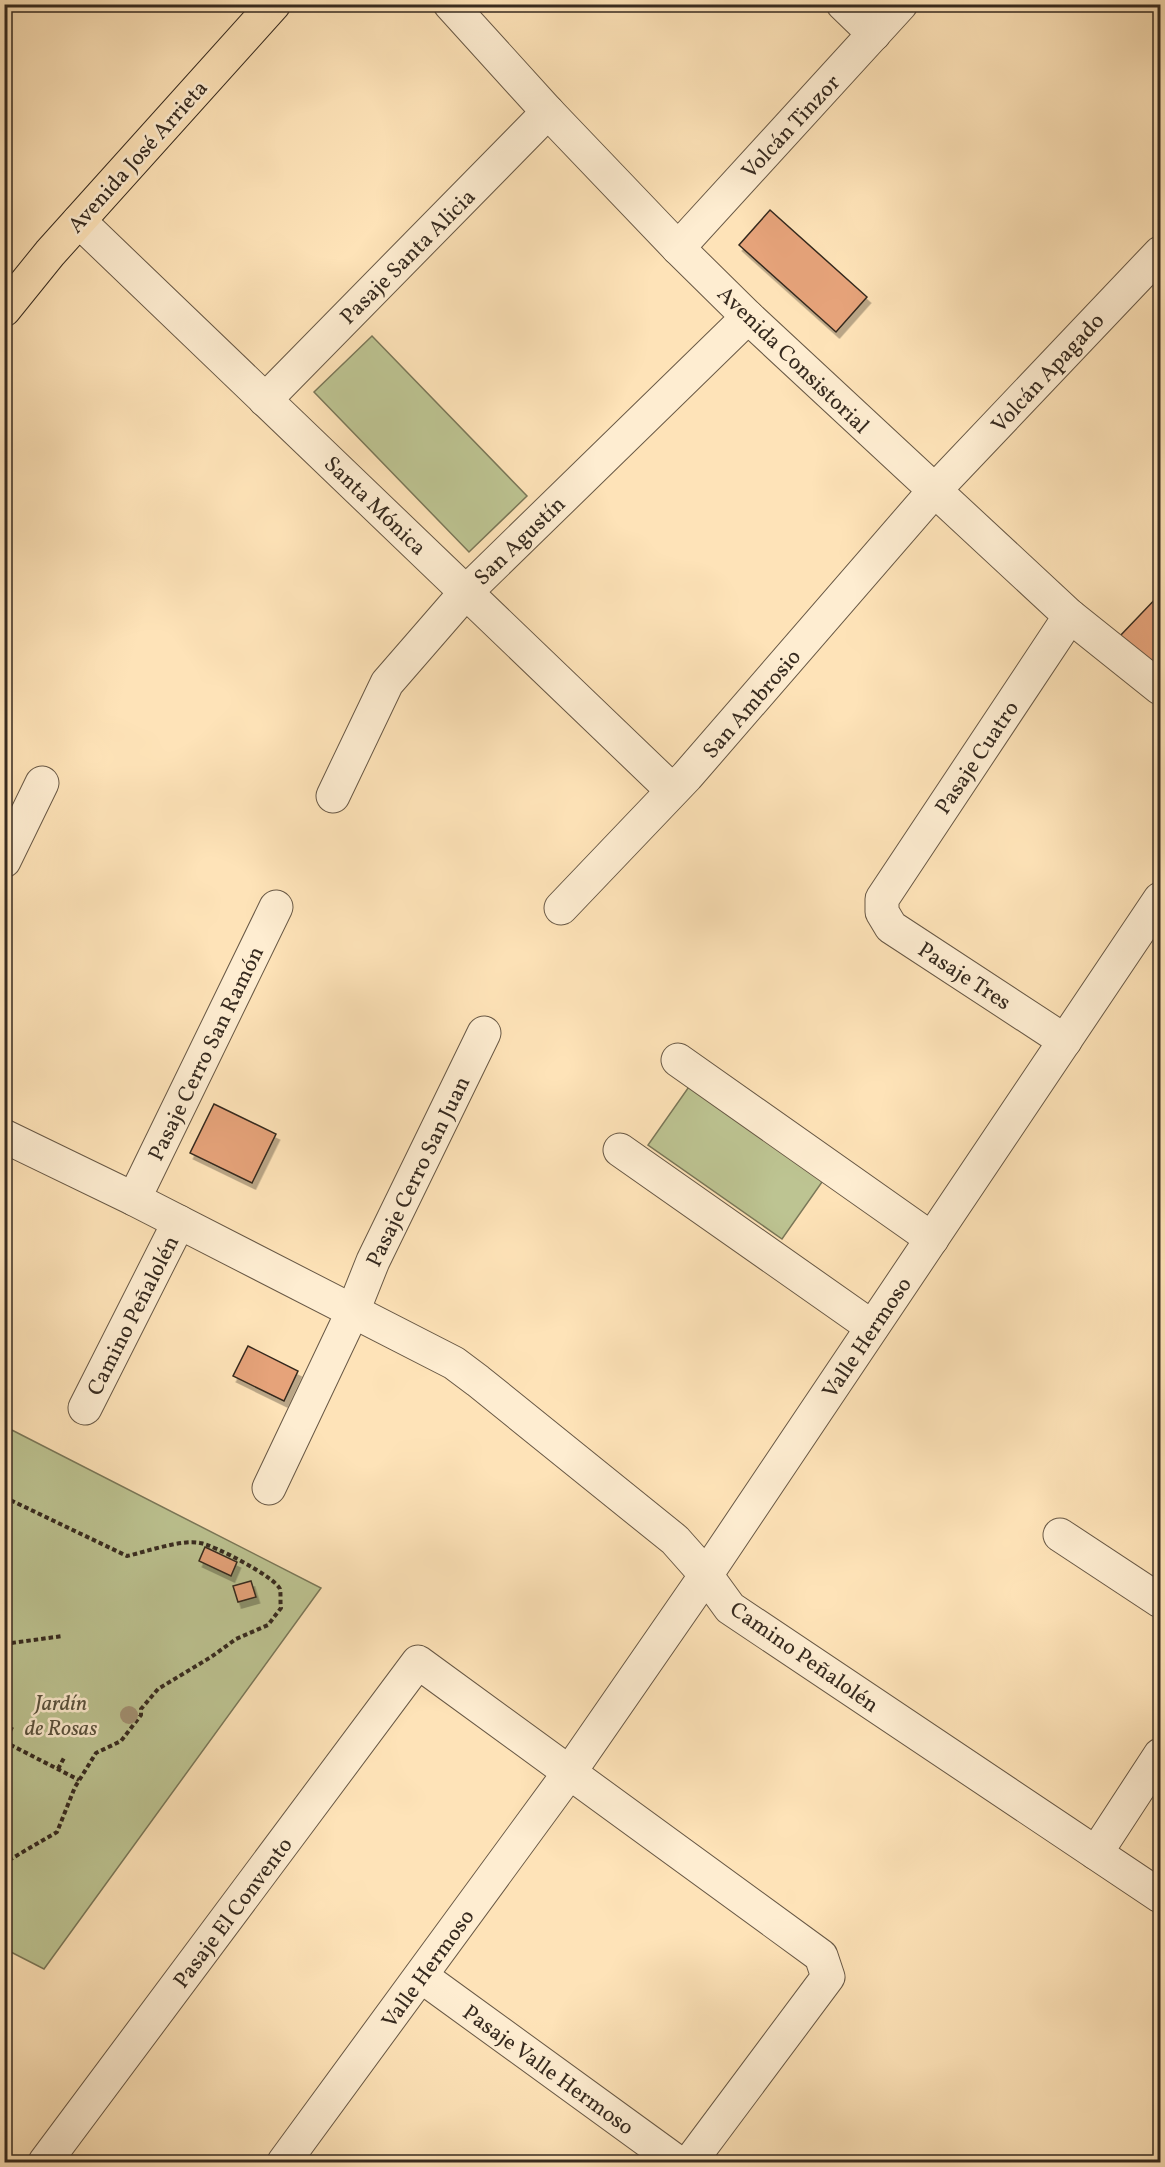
<svg xmlns="http://www.w3.org/2000/svg" width="1165" height="2167" viewBox="0 0 1165 2167" font-family="Vollkorn,serif">
	<defs>
		<filter id="shadow"><feDropShadow dx="3.5" dy="6" stdDeviation="0" flood-color="#0004"/></filter>
	</defs>
	<rect width="100%" height="100%" fill="#fee3b8"/>
	<filter id="stains"><feTurbulence type="fractalNoise" baseFrequency=".00333" numOctaves="4"/><feColorMatrix values="0 0 0 0 .2 0 0 0 0 .09 0 0 0 0 .02 0 0 0 .5 -.17"/></filter>
	<radialGradient id="worn" r=".72"><stop offset=".6" stop-color="#630" stop-opacity="0"/><stop offset="1" stop-color="#630" stop-opacity=".3"/></radialGradient>
	<g fill="#bdc492" stroke="#7a7758" stroke-width="1.5">
		<path d="M 372,336 L 527,496 L 469,552 L 314,392 Z"/>
		<path d="M 693,1081 L 827,1175 L 782,1239 L 648,1145 Z"/>
		<path d="M 4,1426 L 321,1588 L 44,1969 L 5,1949 Z"/>
	</g>
	<g fill="#e6a37a" stroke="#362a1f" stroke-width="1.5" filter="url(#shadow)">
		<path d="M 770,210 L 867,297 L 836,332 L 739,245 Z"/>
		<path d="M 1160,594 L 1160,676 L 1119,637 Z"/>
		<path d="M 214,1104 L 276,1134 L 252,1183 L 190,1153 Z"/>
		<path d="M 248,1346 L 298,1371 L 284,1401 L 233,1376 Z"/>
		<path d="M 205,1547 L 237,1562 L 231,1576 L 199,1561 Z"/>
		<path d="M 251,1581 L 256,1597 L 238,1602 L 233,1586 Z"/>
	</g>
	<g fill="none" stroke-linecap="round" stroke-linejoin="round">
		<defs>
			<g id="minor">
				<path d="M 450,4 L 548,112 L 678,248 L 748,317 L 1070,616 L 1160,688"/>
				<path d="M 843,4 L 874,34"/>
				<path d="M 79,221 L 672,790"/>
				<path d="M 678,248 L 901,4"/>
				<path d="M 265,400 L 548,112"/>
				<path d="M 333,796 L 387,683 L 466,592 L 748,317"/>
				<path d="M 4,861 L 42,783"/>
				<path d="M 561,908 L 687,776 L 934,491 L 1160,253"/>
				<path d="M 1065,1041 L 891,927 L 882,912 L 882,899 L 1070,616"/>
				<path d="M 678,1060 L 932,1239"/>
				<path d="M 4,1136 L 134,1199 L 454,1363 L 478,1381 L 675,1540 L 706,1575 L 730,1608 L 1160,1896"/>
				<path d="M 620,1150 L 872,1327"/>
				<path d="M 134,1199 L 276,907"/>
				<path d="M 85,1408 L 179,1222"/>
				<path d="M 269,1488 L 353,1311 L 373,1261 L 484,1033"/>
				<path d="M 1060,1535 L 1160,1601"/>
				<path d="M 1096,1853 L 1160,1755"/>
				<path d="M 421,1976 L 677,2162"/>
				<path d="M 45,2162 L 418,1662 L 821,1956 L 828,1977 L 690,2162"/>
				<path d="M 284,2162 L 569,1773 L 706,1575 L 1160,899"/>
			</g>
			<path id="major" d="M 4,310 L 50,253 L 274,4"/>
		</defs>
		<use href="#minor" stroke="#685845" stroke-width="35"/>
		<use href="#major" stroke="#362a1f" stroke-width="35"/>
		<g stroke="#362a1f" stroke-width="4" stroke-dasharray="4.5 3" stroke-linecap="butt">
			<path d="M 4,1497 L 127,1556 C 145,1552 182,1539 200,1543 C 214,1545 275,1577 280,1589 C 281,1594 280,1603 281,1608 L 268,1625 L 236,1639 L 211,1657 L 158,1689 L 141,1709 L 141,1715 L 121,1741 L 96,1753 L 75,1787 L 57,1832 L 4,1863"/>
			<path d="M 4,1644 L 63,1636"/>
			<path d="M 12,1727 L 5,1742 L 79,1780"/>
			<path d="M 58,1769 L 65,1756"/>
		</g>
		<use href="#minor" stroke="#feedd1" stroke-width="33"/>
		<use href="#major" stroke="#fee3b8" stroke-width="33"/>
	</g>
	<circle fill="#a39274" cx="129" cy="1715" r="9"/>
	<g text-anchor="middle" stroke-width="5" stroke-linejoin="round" paint-order="stroke">
		<g font-size="22" fill="#362a1f" stroke="#feedd1">
			<text transform="translate(790 126) rotate(-47)" y="8">Volcán Tinzor</text>
			<text transform="translate(137 156) rotate(-48)" y="8">Avenida José Arrieta</text>
			<text transform="translate(407 256) rotate(-45)" y="8">Pasaje Santa Alicia</text>
			<text transform="translate(794 359) rotate(44)" y="8">Avenida Consistorial</text>
			<text transform="translate(1047 372) rotate(-47)" y="8">Volcán Apagado</text>
			<text transform="translate(376 505) rotate(44)" y="8">Santa Mónica</text>
			<text transform="translate(519 540) rotate(-44)" y="8">San Agustín</text>
			<text transform="translate(751 703) rotate(-49)" y="8">San Ambrosio</text>
			<text transform="translate(976 757) rotate(-56)" y="8">Pasaje Cuatro</text>
			<text transform="translate(965 975) rotate(33)" y="8">Pasaje Tres</text>
			<text transform="translate(205 1053) rotate(-64)" y="8">Pasaje Cerro San Ramón</text>
			<text transform="translate(417 1171) rotate(-64)" y="8">Pasaje Cerro San Juan</text>
			<text transform="translate(132 1315) rotate(-63)" y="8">Camino Peñalolén</text>
			<text transform="translate(866 1337) rotate(-56)" y="8">Valle Hermoso</text>
			<text transform="translate(805 1656) rotate(35)" y="8">Camino Peñalolén</text>
			<text transform="translate(232 1912) rotate(-53)" y="8">Pasaje El Convento</text>
			<text transform="translate(427 1968) rotate(-54)" y="8">Valle Hermoso</text>
			<text transform="translate(549 2069) rotate(36)" y="8">Pasaje Valle Hermoso</text>
		</g>
		<g font-size="22" font-style="italic" fill="#58503c" stroke="#feedd1">
			<text x="61" y="1710">Jardín<tspan x="61" dy="25">de Rosas</tspan></text>
		</g>
	</g>
	<rect width="1165" height="2167" fill="none" stroke="#fee3b8" stroke-width="24"/>
	<rect x="6" y="6" width="1153" height="2155" fill="none" stroke="#362a1f" stroke-width="3"/>
	<rect x="12" y="12" width="1141" height="2143" fill="none" stroke="#362a1f" stroke-width="1.5"/>
	<rect width="100%" height="100%" filter="url(#stains)"/>
	<rect width="100%" height="100%" fill="url(#worn)"/>
</svg>
